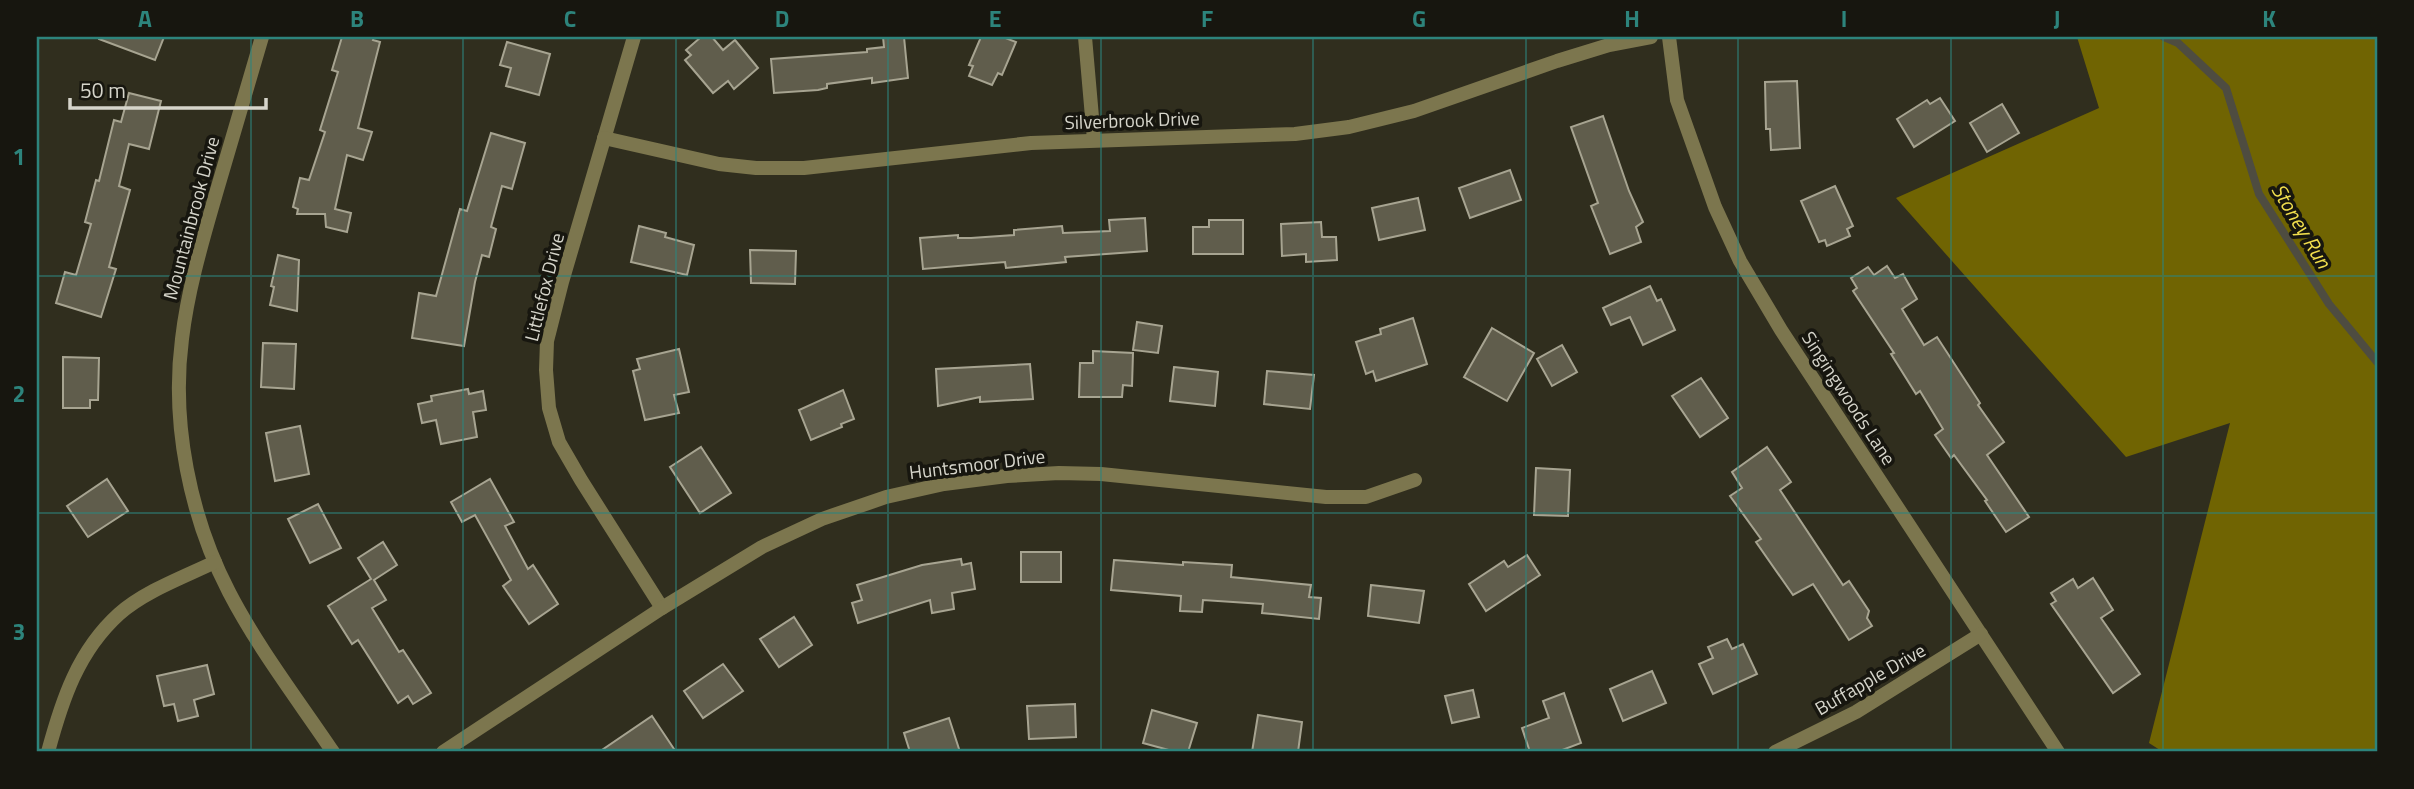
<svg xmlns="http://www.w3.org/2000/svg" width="2414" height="789" viewBox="0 0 2414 789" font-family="'Titillium Web',sans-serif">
	<rect width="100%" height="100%" fill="#302e1e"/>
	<path fill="#706402" d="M 2077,37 L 2377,37 L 2377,752 L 2163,752 L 2149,743 L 2230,423 L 2126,457 L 1896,198 L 2099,108 Z"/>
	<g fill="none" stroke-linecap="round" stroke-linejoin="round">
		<path stroke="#4e4c40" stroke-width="8" d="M 2164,37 L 2178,43 L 2226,88 L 2259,194 L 2329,304 L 2377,362"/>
	</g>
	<g fill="#605d4c" stroke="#a7a491" stroke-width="2">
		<path d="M 99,37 L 164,37 L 155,60 L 99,39 Z"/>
		<path d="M 342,37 L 374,37 L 373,40 L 380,42 L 358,128 L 372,132 L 363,160 L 347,155 L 335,209 L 351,213 L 347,232 L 326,227 L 325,214 L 297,214 L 298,209 L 293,207 L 300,178 L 309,180 L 325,132 L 320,130 L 338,72 L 332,70 Z"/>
		<path d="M 701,37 L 712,37 L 723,50 L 735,40 L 758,68 L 734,89 L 728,81 L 713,93 L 685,60 L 691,55 L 686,50 Z"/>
		<path d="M 883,37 L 904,37 L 908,78 L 872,83 L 872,78 L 827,84 L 827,88 L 818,90 L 774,93 L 771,59 L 867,52 L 867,49 L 884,47 Z"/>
		<path d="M 981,37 L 1003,37 L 1016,42 L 1002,75 L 998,73 L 992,85 L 969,76 L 973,66 L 969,65 Z"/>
		<path d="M 507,42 L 550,54 L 539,95 L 506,86 L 511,68 L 500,65 Z"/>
		<path d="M 1797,81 L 1800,148 L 1771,150 L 1770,129 L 1766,129 L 1765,82 Z"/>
		<path d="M 129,93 L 161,101 L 149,149 L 129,144 L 119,186 L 130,190 L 109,267 L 116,269 L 101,317 L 56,303 L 65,272 L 76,275 L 91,224 L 85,222 L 96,180 L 99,181 L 114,120 L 121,122 Z"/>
		<path d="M 1940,98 L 1955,121 L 1914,147 L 1897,119 L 1927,100 L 1930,104 Z"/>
		<path d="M 2002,104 L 2019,133 L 1987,152 L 1970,123 Z"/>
		<path d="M 1603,116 L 1629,191 L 1643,222 L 1636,227 L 1641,242 L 1610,254 L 1591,206 L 1598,203 L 1571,127 Z"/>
		<path d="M 491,133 L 525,143 L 512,189 L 502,186 L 491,227 L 496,229 L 489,257 L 482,255 L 475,282 L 464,346 L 412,338 L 419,293 L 436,296 L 460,209 L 467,211 Z"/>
		<path d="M 1510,170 L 1521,200 L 1470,218 L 1459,188 Z"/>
		<path d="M 1835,186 L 1853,226 L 1847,229 L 1850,236 L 1827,246 L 1825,240 L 1819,242 L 1801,201 Z"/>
		<path d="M 1418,198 L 1425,230 L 1379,240 L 1372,208 Z"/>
		<path d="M 1145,218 L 1147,251 L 1065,257 L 1066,262 L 1006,268 L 1005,262 L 923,269 L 920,238 L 958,235 L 958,238 L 971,238 L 1014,235 L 1014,230 L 1062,226 L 1063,233 L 1110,231 L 1109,220 Z"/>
		<path d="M 1209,220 L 1243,220 L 1243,254 L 1193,254 L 1193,227 L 1209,227 Z"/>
		<path d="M 1321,222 L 1322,237 L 1336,237 L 1337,260 L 1306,262 L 1306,254 L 1282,256 L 1281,224 Z"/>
		<path d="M 639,226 L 666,233 L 665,237 L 694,245 L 687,275 L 631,262 Z"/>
		<path d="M 750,250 L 796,251 L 795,284 L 751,283 Z"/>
		<path d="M 278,255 L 299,260 L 297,311 L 270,305 L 274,287 L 271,286 Z"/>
		<path d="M 1887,266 L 1895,278 L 1903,274 L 1917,299 L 1902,309 L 1924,345 L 1937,337 L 1980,403 L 1978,405 L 2004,442 L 1987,455 L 2029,517 L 2006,532 L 1985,501 L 1987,500 L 1954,455 L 1951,458 L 1935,435 L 1943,429 L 1920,391 L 1916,394 L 1891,354 L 1894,353 L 1853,291 L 1857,288 L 1851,278 L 1868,267 L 1874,275 Z"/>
		<path d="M 1650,286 L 1657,301 L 1661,299 L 1675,330 L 1643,345 L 1630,317 L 1611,325 L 1603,308 Z"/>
		<path d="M 1413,318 L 1427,364 L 1376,381 L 1373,371 L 1366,374 L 1356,342 L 1381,334 L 1380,329 Z"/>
		<path d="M 1137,322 L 1162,326 L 1158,353 L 1133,350 Z"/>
		<path d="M 1492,328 L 1534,353 L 1507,401 L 1464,377 Z"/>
		<path d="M 263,343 L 296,344 L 294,389 L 261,387 Z"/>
		<path d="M 1562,345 L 1577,372 L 1552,386 L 1537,359 Z"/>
		<path d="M 679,349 L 689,392 L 674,395 L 679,413 L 645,420 L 633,371 L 640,369 L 637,359 Z"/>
		<path d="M 1093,351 L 1133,353 L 1132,386 L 1123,385 L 1122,397 L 1079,397 L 1080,363 L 1093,363 Z"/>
		<path d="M 63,357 L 99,358 L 98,400 L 90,400 L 90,408 L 63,408 Z"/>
		<path d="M 1030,364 L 1033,399 L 980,402 L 980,397 L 938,406 L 936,369 Z"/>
		<path d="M 1174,367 L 1218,372 L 1215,406 L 1170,401 Z"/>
		<path d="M 1267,371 L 1314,375 L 1310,409 L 1264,404 Z"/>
		<path d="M 1701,378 L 1728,418 L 1700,437 L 1672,396 Z"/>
		<path d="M 468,389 L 469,394 L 483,391 L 486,410 L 473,412 L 477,437 L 441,444 L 436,420 L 422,423 L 418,404 L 432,401 L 431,396 Z"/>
		<path d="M 843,390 L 854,419 L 841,424 L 842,427 L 811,440 L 799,410 Z"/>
		<path d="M 300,426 L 309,474 L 275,481 L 266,433 Z"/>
		<path d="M 701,447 L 731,493 L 700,513 L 670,467 Z"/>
		<path d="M 1767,447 L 1791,482 L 1780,490 L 1843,585 L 1849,581 L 1869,611 L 1867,618 L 1872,626 L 1849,640 L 1813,584 L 1793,595 L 1756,542 L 1761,539 L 1730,496 L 1742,488 L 1732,472 Z"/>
		<path d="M 1536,468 L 1570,470 L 1568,516 L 1534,515 Z"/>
		<path d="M 107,479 L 128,511 L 88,537 L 67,506 Z"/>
		<path d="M 490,479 L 514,522 L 505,526 L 528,569 L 533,565 L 558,604 L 529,624 L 503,586 L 511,580 L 475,515 L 462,522 L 451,502 Z"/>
		<path d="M 318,504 L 341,548 L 310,563 L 288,519 Z"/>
		<path d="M 383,542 L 397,565 L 374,580 L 386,600 L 372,608 L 399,652 L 403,650 L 431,693 L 413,704 L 408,696 L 398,703 L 358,640 L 352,644 L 328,606 L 371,579 L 358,558 Z"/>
		<rect x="1021" y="552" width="40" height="30"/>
		<path d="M 1527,555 L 1540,575 L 1486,611 L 1469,584 L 1504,561 L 1508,567 Z"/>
		<path d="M 961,559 L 962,565 L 971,563 L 975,589 L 952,593 L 954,609 L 932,613 L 930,600 L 858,623 L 852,603 L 862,600 L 857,585 L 922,565 Z"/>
		<path d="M 1114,560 L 1183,565 L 1183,562 L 1232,565 L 1231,577 L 1311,585 L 1309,597 L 1321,598 L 1319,619 L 1262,613 L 1263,604 L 1203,600 L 1202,612 L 1180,611 L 1181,596 L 1111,590 Z"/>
		<path d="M 2093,578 L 2113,610 L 2101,618 L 2140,674 L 2113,693 L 2051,604 L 2056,601 L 2051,593 L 2073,579 L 2078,588 Z"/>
		<path d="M 1371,585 L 1424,591 L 1419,623 L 1368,616 Z"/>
		<path d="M 794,617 L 812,645 L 779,667 L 760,639 Z"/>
		<path d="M 1727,639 L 1732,649 L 1743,644 L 1757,674 L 1713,694 L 1699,664 L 1713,658 L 1708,647 Z"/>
		<path d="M 723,664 L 743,691 L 703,718 L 684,691 Z"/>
		<path d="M 207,665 L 214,694 L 194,700 L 198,716 L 178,721 L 174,704 L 164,706 L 157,676 Z"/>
		<path d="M 1652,671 L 1666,703 L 1623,721 L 1610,689 Z"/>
		<path d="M 1473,690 L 1479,717 L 1452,723 L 1445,696 Z"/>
		<path d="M 1564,693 L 1581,743 L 1557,752 L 1530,752 L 1522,728 L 1549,718 L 1543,701 Z"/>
		<path d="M 1075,704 L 1076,737 L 1029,739 L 1027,706 Z"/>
		<path d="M 1152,710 L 1197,723 L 1188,752 L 1176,752 L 1143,743 Z"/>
		<path d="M 1258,715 L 1302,722 L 1298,752 L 1252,752 Z"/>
		<path d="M 652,716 L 676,752 L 599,752 Z"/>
		<path d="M 949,718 L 960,752 L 910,752 L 904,733 Z"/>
	</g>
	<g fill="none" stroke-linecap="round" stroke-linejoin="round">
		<g stroke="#7c764e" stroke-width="14">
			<path d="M 262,37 C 247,88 232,139 217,190 C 203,239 188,288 182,339 C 171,423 190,517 229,592 C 258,648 298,700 333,752"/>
			<path d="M 634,37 L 562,282 L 547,341 L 546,370 L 549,408 L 559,442 L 581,480 L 662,608"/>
			<path d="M 1085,37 L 1094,140"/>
			<path d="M 1669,37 L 1677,100 L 1715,207 L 1740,261 L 1781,330 L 2058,752"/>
			<path d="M 604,138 L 719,164 L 756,168 L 804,168 L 1031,143 L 1295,134 L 1349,127 L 1414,111 L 1557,61 L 1609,45 L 1651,37"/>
			<path d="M 48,752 C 62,700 78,651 119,614 C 145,591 184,577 215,562"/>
			<path d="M 443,752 L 662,608 L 762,547 L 822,519 L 886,497 L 944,484 L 1007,476 L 1059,473 L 1101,474 L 1326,497 L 1366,497 L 1415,480"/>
			<path d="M 1775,752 L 1856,712 L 1981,634"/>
		</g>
	</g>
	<path fill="none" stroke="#2d847c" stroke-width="2" stroke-opacity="0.55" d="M 251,37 L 251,752M 463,37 L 463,752M 676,37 L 676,752M 888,37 L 888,752M 1101,37 L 1101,752M 1313,37 L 1313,752M 1526,37 L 1526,752M 1738,37 L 1738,752M 1951,37 L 1951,752M 2163,37 L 2163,752M 37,276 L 2377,276M 37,513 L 2377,513"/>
	<g text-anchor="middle" stroke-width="7" stroke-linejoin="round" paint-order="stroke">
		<g font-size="19" fill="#d6d5cb" stroke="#17160f">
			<text transform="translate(1132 120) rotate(-2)" y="7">Silverbrook Drive</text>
			<text transform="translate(191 218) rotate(-75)" y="7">Mountainbrook Drive</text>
			<text transform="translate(544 287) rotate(-76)" y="7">Littlefox Drive</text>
			<text transform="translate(1849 398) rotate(57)" y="7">Singingwoods Lane</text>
			<text transform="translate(977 464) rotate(-7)" y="7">Huntsmoor Drive</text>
			<text transform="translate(1870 679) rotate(-30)" y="7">Buffapple Drive</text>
		</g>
		<g font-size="21" font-style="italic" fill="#f0dd4d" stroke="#17160f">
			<text transform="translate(2301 226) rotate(59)" y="7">Stoney Run</text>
		</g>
	</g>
	<rect width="2414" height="789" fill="none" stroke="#17160f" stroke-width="77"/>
	<path d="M70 98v10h196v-10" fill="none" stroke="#d6d5cb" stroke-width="3.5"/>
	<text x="80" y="98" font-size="21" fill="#d6d5cb" stroke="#17160f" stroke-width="5" paint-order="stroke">50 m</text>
	<rect x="38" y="38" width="2338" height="712" fill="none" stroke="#2d847c" stroke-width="2.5"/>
	<g font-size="23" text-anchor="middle" font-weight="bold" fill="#2d847c">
		<text x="145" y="27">A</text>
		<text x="357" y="27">B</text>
		<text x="570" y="27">C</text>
		<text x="782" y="27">D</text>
		<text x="995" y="27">E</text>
		<text x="1207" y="27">F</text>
		<text x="1419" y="27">G</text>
		<text x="1632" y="27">H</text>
		<text x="1844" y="27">I</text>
		<text x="2057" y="27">J</text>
		<text x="2269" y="27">K</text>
		<text x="19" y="165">1</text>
		<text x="19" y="402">2</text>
		<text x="19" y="640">3</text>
	</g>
</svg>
